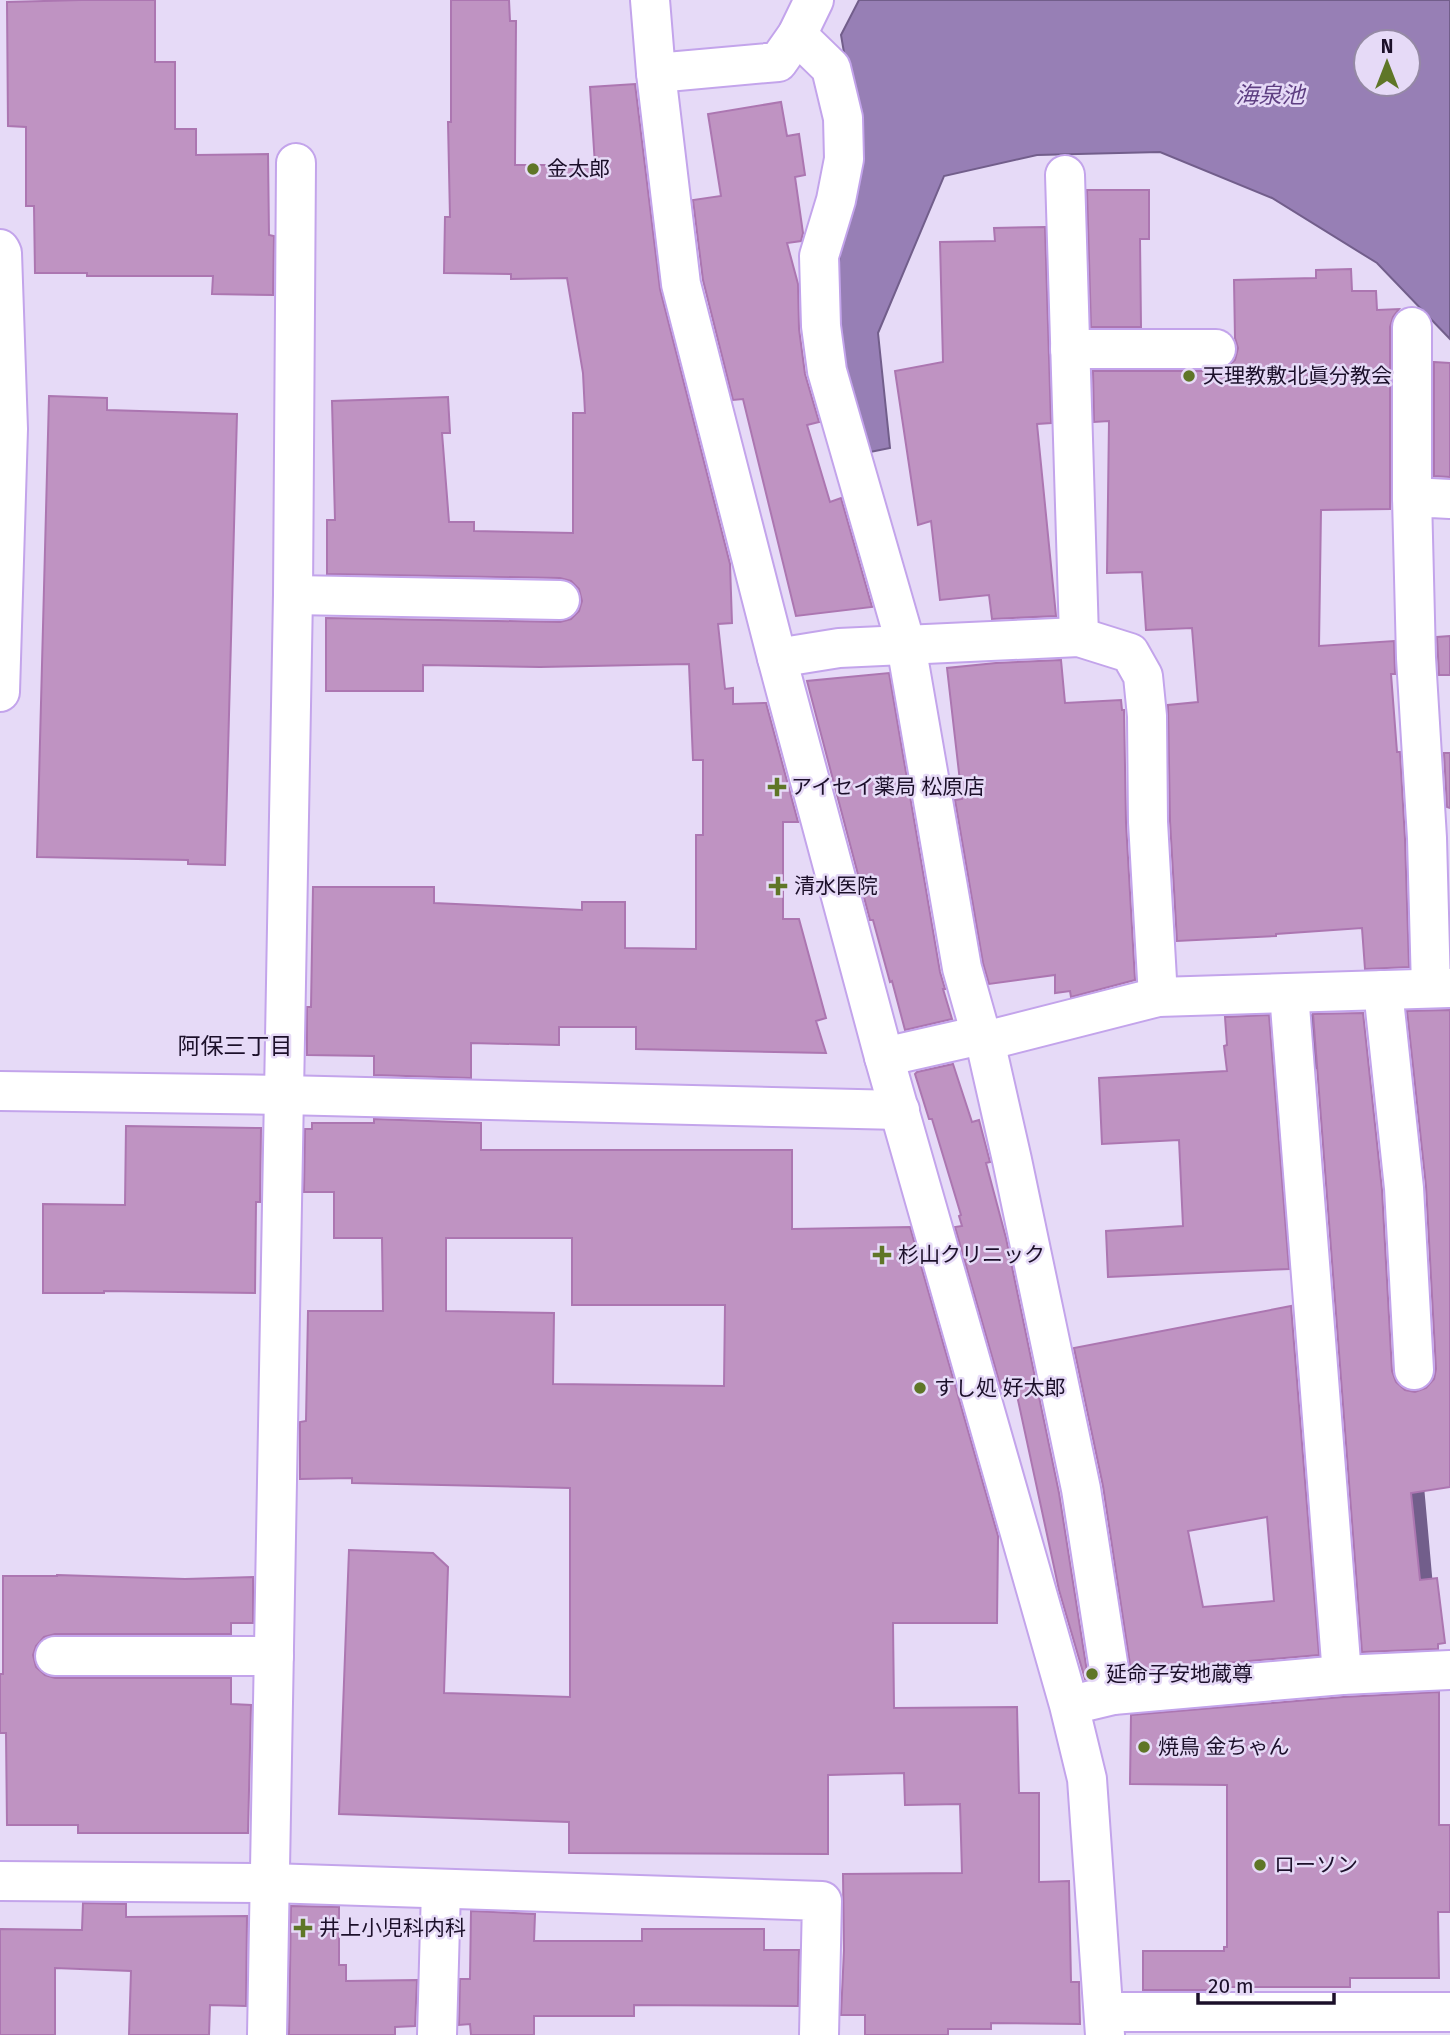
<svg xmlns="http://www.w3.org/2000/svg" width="1450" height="2035" viewBox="0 0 1450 2035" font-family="'Fira Sans','Noto Sans JP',sans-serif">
	<rect width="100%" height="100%" fill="#e6daf7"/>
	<path fill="#977fb5" stroke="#725e8b" stroke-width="2" fill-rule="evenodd" d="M 859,0 L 1450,0 L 1450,339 L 1377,263 L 1272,198 L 1160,152 L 1037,155 L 944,176 L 878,333 L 890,448 L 865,453 L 833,311 L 856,123 L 841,35 ZM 1366,42 L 1408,42 L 1408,84 L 1366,84 Z"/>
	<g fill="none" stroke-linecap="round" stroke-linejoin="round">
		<g stroke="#725e8b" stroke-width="14">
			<path d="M 1313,1021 L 1317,1062"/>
			<path d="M 1416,1475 L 1427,1598"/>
		</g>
	</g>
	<g fill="#bf93c2" stroke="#ac76b1" stroke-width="2" fill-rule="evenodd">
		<path d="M 81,0 L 155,0 L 155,62 L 175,62 L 175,129 L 196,129 L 196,155 L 268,154 L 269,235 L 274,236 L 273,295 L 212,294 L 213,276 L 87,276 L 87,273 L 35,273 L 34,206 L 26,206 L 26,127 L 8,126 L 7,2 Z"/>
		<path d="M 451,0 L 509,0 L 510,21 L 516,21 L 515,165 L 595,165 L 590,87 L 635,84 L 660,289 L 730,564 L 732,623 L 718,624 L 725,689 L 733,688 L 733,704 L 766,703 L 798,822 L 783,822 L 783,919 L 799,919 L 826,1018 L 816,1021 L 826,1053 L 636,1049 L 636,1027 L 559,1027 L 559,1045 L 471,1043 L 471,1078 L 374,1075 L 374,1056 L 307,1055 L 307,1007 L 311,1007 L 313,887 L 434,887 L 434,903 L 582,910 L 582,902 L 625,902 L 625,948 L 696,949 L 696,835 L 703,835 L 703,760 L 693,760 L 689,664 L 540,667 L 423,665 L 423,691 L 326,691 L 326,618 L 560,622 L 571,619 L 579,611 L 582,601 L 579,589 L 571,581 L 560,578 L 327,574 L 327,520 L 335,520 L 332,401 L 448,397 L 450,433 L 442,433 L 449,522 L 474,522 L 474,531 L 573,533 L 573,413 L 585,413 L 583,373 L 567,278 L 511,279 L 511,274 L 444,273 L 445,217 L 450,217 L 448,122 L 451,122 Z"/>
		<path d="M 781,102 L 787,136 L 799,134 L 805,175 L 795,177 L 803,233 L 801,241 L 787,243 L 798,284 L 799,329 L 805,374 L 819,422 L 807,425 L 830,502 L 841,498 L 872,607 L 796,616 L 743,399 L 733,400 L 703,280 L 693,200 L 721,196 L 708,114 Z"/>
		<path d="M 1087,190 L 1149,190 L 1149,239 L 1140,239 L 1141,327 L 1091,327 Z"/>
		<path d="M 1045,227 L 1051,423 L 1037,424 L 1056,616 L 992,619 L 989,595 L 940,600 L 931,521 L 918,525 L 895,371 L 943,362 L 940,242 L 995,241 L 994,228 Z"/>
		<path d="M 1351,269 L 1352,291 L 1376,291 L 1377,310 L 1399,309 L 1393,317 L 1390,327 L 1390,509 L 1321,510 L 1319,646 L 1394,641 L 1395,674 L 1391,674 L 1397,752 L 1400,752 L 1405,839 L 1409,967 L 1365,969 L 1362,928 L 1276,934 L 1276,936 L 1177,941 L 1170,821 L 1168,705 L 1198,702 L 1192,628 L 1146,630 L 1142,572 L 1107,573 L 1109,421 L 1094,422 L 1093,371 L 1216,371 L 1226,368 L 1235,360 L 1238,348 L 1235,338 L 1234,280 L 1316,278 L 1316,270 Z"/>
		<path d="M 1434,362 L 1450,363 L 1450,477 L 1434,476 Z"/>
		<path d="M 49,396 L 107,398 L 107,410 L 237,414 L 225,865 L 188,864 L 188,860 L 37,857 Z"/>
		<path d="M 1450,636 L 1450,675 L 1439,675 L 1437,637 Z"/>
		<path d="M 1061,660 L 1065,703 L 1121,700 L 1122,710 L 1124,710 L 1126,823 L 1135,980 L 1071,997 L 1070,991 L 1055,993 L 1055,975 L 989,984 L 983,963 L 955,800 L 962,799 L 947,668 L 996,663 Z"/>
		<path d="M 889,673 L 940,972 L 945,989 L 943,989 L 952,1019 L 905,1030 L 892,981 L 890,982 L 873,920 L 870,920 L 807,681 Z"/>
		<path d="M 1444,753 L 1450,753 L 1450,808 L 1447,807 Z"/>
		<path d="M 1450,1010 L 1450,1487 L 1411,1493 L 1420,1580 L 1437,1578 L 1445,1643 L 1438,1644 L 1438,1649 L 1362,1652 L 1313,1014 L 1363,1013 L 1382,1190 L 1392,1371 L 1396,1382 L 1405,1390 L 1415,1392 L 1426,1388 L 1434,1379 L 1436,1369 L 1426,1186 L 1407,1011 Z"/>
		<path d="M 1269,1015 L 1289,1269 L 1108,1277 L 1106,1231 L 1183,1226 L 1179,1140 L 1102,1144 L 1099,1078 L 1227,1071 L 1224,1046 L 1227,1045 L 1225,1017 Z"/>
		<path d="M 953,1064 L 972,1122 L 979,1120 L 990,1162 L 986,1163 L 1006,1238 L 1059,1493 L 1088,1678 L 1085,1679 L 1059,1590 L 1015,1386 L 1001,1388 L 955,1227 L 962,1226 L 959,1216 L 961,1215 L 932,1119 L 929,1119 L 915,1074 L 917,1072 Z"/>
		<path d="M 374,1119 L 481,1123 L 481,1150 L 792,1150 L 792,1229 L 910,1227 L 998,1536 L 997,1623 L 893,1623 L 894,1708 L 1017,1707 L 1019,1793 L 1039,1793 L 1039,1882 L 1069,1881 L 1071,1982 L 1079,1982 L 1080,2024 L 991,2023 L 991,2029 L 948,2029 L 948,2035 L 865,2035 L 865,2015 L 841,2015 L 844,1950 L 843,1874 L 962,1873 L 960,1804 L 905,1805 L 904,1773 L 828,1775 L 828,1854 L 569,1853 L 569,1822 L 339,1814 L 349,1550 L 433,1553 L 448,1567 L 444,1693 L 570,1697 L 570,1488 L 352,1483 L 352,1478 L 300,1479 L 300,1422 L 306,1421 L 308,1311 L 383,1311 L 382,1238 L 334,1238 L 334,1192 L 304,1192 L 305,1129 L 312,1129 L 312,1123 L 374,1123 ZM 446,1238 L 572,1238 L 572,1305 L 725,1305 L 724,1386 L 553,1384 L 554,1313 L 446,1311 Z"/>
		<path d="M 126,1126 L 261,1128 L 260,1202 L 256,1202 L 255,1293 L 104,1291 L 104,1293 L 43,1293 L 43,1204 L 125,1205 Z"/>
		<path d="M 1291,1306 L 1319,1655 L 1131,1671 L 1103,1486 L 1074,1348 ZM 1267,1517 L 1274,1601 L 1203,1607 L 1188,1531 Z"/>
		<path d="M 57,1575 L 185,1579 L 253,1577 L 253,1623 L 231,1623 L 231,1634 L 55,1634 L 44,1637 L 36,1646 L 33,1655 L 36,1667 L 45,1675 L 55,1678 L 231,1678 L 231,1704 L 251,1705 L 248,1833 L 78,1833 L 78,1825 L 7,1825 L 6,1733 L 0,1733 L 0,1674 L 3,1674 L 3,1576 L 57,1576 Z"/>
		<path d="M 1439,1692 L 1439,1825 L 1450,1825 L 1450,1912 L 1438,1912 L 1439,1978 L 1350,1978 L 1350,1987 L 1212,1987 L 1212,1990 L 1143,1990 L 1143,1951 L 1224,1951 L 1224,1947 L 1227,1947 L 1227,1785 L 1130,1784 L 1131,1715 L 1343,1697 Z"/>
		<path d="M 83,1903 L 126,1904 L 126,1917 L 247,1916 L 246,2006 L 210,2005 L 209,2035 L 129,2035 L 131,1971 L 55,1968 L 55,2035 L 0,2035 L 0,1929 L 82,1930 Z"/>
		<path d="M 291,1906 L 339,1907 L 339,1965 L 346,1965 L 346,1981 L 417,1980 L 415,2026 L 395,2027 L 395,2035 L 289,2035 Z"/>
		<path d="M 471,1911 L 535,1914 L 534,1941 L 642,1941 L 642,1929 L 764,1929 L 764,1950 L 799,1950 L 798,2006 L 634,2005 L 634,2016 L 534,2016 L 534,2035 L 471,2035 L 470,2024 L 459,2025 L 460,1979 L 470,1979 Z"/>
	</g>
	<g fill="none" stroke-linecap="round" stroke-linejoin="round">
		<defs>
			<g id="minor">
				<path d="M 650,0 L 656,73 L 681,284 L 777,658 L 884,1057 L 1069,1705 L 1087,1779 L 1105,2035"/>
				<path d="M 797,35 L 831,68 L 843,118 L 844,159 L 836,200 L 819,256 L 821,326 L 827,371 L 906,645 L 962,968 L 981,1035"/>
				<path d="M 656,73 L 778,62 L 797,35 L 814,0"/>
				<path d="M 1065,175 L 1079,637"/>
				<path d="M 0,249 L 2,253 L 8,429 L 0,692"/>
				<path d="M 1070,349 L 1216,349"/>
				<path d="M 1412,497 L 1412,327"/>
				<path d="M 293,595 L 560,600"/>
				<path d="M 777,658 L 839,648 L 1079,637 L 1130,653 L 1143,676 L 1147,716 L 1148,822 L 1158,997"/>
				<path d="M 1431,988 L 1427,838 L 1416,658 L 1412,497 L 1450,499"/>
				<path d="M 1383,990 L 1404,1188 L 1414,1370"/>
				<path d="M 1289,993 L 1342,1675"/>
				<path d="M 985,1041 L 1012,1160 L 1081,1489 L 1113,1695"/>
				<path d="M 884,1057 L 981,1035 L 985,1041 L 1158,997 L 1450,988"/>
				<path d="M 0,1091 L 283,1095 L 900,1110"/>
				<path d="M 55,1656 L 274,1656"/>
				<path d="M 1088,1701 L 1113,1695 L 1342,1675 L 1450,1670"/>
				<path d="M 0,1881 L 269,1883 L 822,1901 L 819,2035"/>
				<path d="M 1105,2012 L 1450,2012"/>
				<path d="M 267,2035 L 293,595 L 296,163"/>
				<path d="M 437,2035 L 441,1889"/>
			</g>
		</defs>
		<use href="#minor" stroke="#c3a4eb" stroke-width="42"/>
		<use href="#minor" stroke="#fff" stroke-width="38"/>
	</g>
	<g fill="#5f7627" stroke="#e6daf7" stroke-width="2.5">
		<circle cx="533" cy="169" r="7"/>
		<circle cx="1189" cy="376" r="7"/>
		<path d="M773.5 776.5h7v7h7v7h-7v7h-7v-7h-7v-7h7z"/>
		<path d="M774.5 875.5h7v7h7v7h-7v7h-7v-7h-7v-7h7z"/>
		<path d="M878.5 1244.5h7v7h7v7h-7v7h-7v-7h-7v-7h7z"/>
		<circle cx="920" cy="1388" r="7"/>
		<circle cx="1092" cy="1674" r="7"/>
		<circle cx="1144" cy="1747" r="7"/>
		<circle cx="1260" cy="1865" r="7"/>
		<path d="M299.5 1917.5h7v7h7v7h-7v7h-7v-7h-7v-7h7z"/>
	</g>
	<g text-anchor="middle" stroke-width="5" stroke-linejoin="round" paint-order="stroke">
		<g font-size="21" fill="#1c102a" stroke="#e6daf7" text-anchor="start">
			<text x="547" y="176">金太郎</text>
			<text x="1203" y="383">天理教敷北眞分教会</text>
			<text x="791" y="794">アイセイ薬局 松原店</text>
			<text x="794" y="893">清水医院</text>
			<text x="898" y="1262">杉山クリニック</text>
			<text x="934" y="1395">すし処 好太郎</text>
			<text x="1106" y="1681">延命子安地蔵尊</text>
			<text x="1158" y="1754">焼鳥 金ちゃん</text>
			<text x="1274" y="1872">ローソン</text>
			<text x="319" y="1935">井上小児科内科</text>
		</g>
		<g font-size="23" font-style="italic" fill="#5e3e82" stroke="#e6daf7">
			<text x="1270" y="103">海泉池</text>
		</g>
		<g font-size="23" fill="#1c102a" stroke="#e6daf7">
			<text x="235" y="1054">阿保三丁目</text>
		</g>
	</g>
	<g transform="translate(1387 63)"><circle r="33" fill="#e6daf7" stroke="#9589a5" stroke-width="2"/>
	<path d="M0-5L12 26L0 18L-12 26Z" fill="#5f7627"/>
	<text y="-10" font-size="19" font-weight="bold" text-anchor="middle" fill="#1c102a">N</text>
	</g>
	<path d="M1198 1993v10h136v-10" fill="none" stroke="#1c102a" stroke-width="3.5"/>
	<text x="1208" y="1993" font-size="21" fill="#1c102a" stroke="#e6daf7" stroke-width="5" paint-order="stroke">20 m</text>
</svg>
